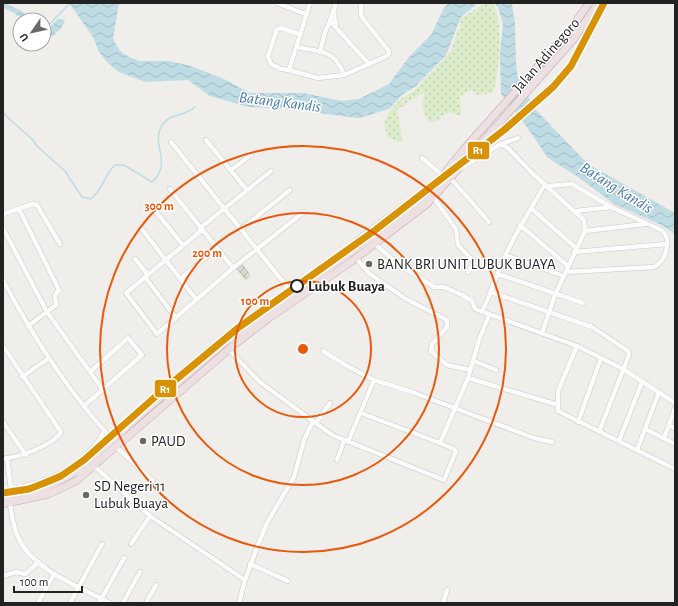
<svg xmlns="http://www.w3.org/2000/svg" width="678" height="606" viewBox="0 0 678 606" font-family="'Alegreya Sans',sans-serif">
	<defs>
		<pattern id="construction-cross-hatch" width="8" height="8" patternUnits="userSpaceOnUse"><rect width="8" height="8" fill="#d9d9cd"/><path d="M0 0l8 8M0 8l8-8" fill="none" stroke="#babab0"/></pattern>
		<pattern id="grass-dots" width="8" height="8" patternUnits="userSpaceOnUse"><rect width="8" height="8" fill="#ddeccb"/><path d="M2 2h.1M6 6h.1" fill="none" stroke="#bdcaae" stroke-width="1.8" stroke-linecap="round"/></pattern>
		<pattern id="water-waves" width="16" height="10" patternUnits="userSpaceOnUse"><rect width="16" height="10" fill="#bfdbe3"/><path d="M0 5q4-4 8 0t8 0" fill="none" stroke="#a4bcc2"/></pattern>
	</defs>
	<rect width="100%" height="100%" fill="#f0eeeb"/>
	<path fill="url(#construction-cross-hatch)" d="M 242,263 L 251,276 L 245,280 L 236,268 Z"/>
	<path fill="url(#grass-dots)" d="M 485,3 L 492,3 C 505,20 499,73 493,93 L 476,95 L 472,90 L 460,96 L 461,116 L 450,112 L 442,116 L 438,121 L 428,122 L 422,107 L 424,92 L 397,110 L 403,143 L 388,138 L 384,124 L 387,115 L 399,100 L 414,91 L 451,51 L 462,18 Z"/>
	<g fill="url(#water-waves)">
		<path d="M 3,3 L 20,10 L 31,20 C 20,20 14,11 3,8 Z"/>
		<path d="M 69,3 L 119,3 L 113,39 L 120,51 L 131,58 L 140,61 L 169,61 L 191,66 L 224,79 L 250,93 L 303,93 L 342,101 L 359,99 L 389,84 L 409,57 L 431,35 L 444,8 L 449,3 L 478,3 L 461,17 L 446,55 L 415,87 L 403,94 L 389,109 L 359,118 L 280,108 L 248,107 L 210,96 L 188,80 L 145,82 L 119,72 L 108,63 L 99,52 L 93,37 Z"/>
		<path d="M 494,3 L 512,4 L 515,24 L 516,65 L 518,78 L 536,110 L 588,164 L 675,213 L 675,234 L 661,225 L 614,204 L 578,177 L 548,158 L 526,126 L 501,94 L 500,53 L 503,24 L 498,7 Z"/>
		<path d="M 58,19 L 62,19 L 65,21 C 62,29 52,39 44,39 L 44,30 L 48,29 Z"/>
	</g>
	<g fill="none" stroke-linecap="round" stroke-linejoin="round">
		<g stroke="#bfdbe3" stroke-width="1.5">
			<path d="M 44,30 L 70,3"/>
			<path d="M 3,112 L 7,117 L 32,139 L 37,146 L 65,171 L 82,197 L 91,199 C 104,188 104,175 115,165 L 124,165 L 152,182 C 173,163 151,145 161,127 C 168,113 185,117 195,107"/>
		</g>
		<defs>
			<g id="minor">
				<path d="M 277,3 L 305,14"/>
				<path d="M 310,3 L 289,70 L 318,78 L 344,75"/>
				<path d="M 336,3 L 330,21 L 369,64"/>
				<path d="M 333,11 L 336,25"/>
				<path d="M 296,47 C 320,52 335,49 344,75 L 387,56 L 389,53 L 388,50 L 364,20 L 361,15 L 361,3"/>
				<path d="M 320,52 L 325,32 L 330,21"/>
				<path d="M 289,70 L 281,69 L 271,64 L 268,56 L 277,29 L 281,28 L 299,34"/>
				<path d="M 206,140 L 247,190"/>
				<path d="M 171,142 L 292,293"/>
				<path d="M 501,144 L 518,138"/>
				<path d="M 422,158 L 442,175 L 454,182 L 489,222"/>
				<path d="M 461,168 L 501,144 L 508,148 L 532,173 L 584,220 L 585,231 L 555,295 L 542,333"/>
				<path d="M 231,170 L 251,155"/>
				<path d="M 548,186 L 572,184 L 611,207"/>
				<path d="M 170,189 L 233,268"/>
				<path d="M 433,197 L 456,229 L 458,245 L 473,261 L 474,263 L 468,272"/>
				<path d="M 152,207 L 183,245"/>
				<path d="M 19,209 L 59,290 L 55,295 L 56,305 L 28,326"/>
				<path d="M 532,209 L 576,248"/>
				<path d="M 3,214 L 33,204 L 37,205 L 60,244"/>
				<path d="M 520,225 L 568,266"/>
				<path d="M 3,228 L 47,312 L 103,390"/>
				<path d="M 141,228 L 196,299"/>
				<path d="M 200,228 L 271,171"/>
				<path d="M 241,229 L 290,190"/>
				<path d="M 202,230 L 126,293 L 157,334 L 233,268 L 304,212"/>
				<path d="M 585,231 L 645,224"/>
				<path d="M 356,240 L 434,183"/>
				<path d="M 375,244 L 398,264 L 434,287 L 444,287 L 462,295 L 472,301 L 475,309 L 577,346 L 623,369 L 675,403"/>
				<path d="M 574,252 L 667,244"/>
				<path d="M 505,255 L 564,276"/>
				<path d="M 356,258 L 370,274 L 406,299 L 447,320 L 447,327 L 432,344 L 431,351 L 447,365 L 470,370"/>
				<path d="M 135,259 L 148,275"/>
				<path d="M 566,272 L 654,267 C 666,261 673,238 661,230 L 611,207 L 576,211"/>
				<path d="M 498,274 L 583,303"/>
				<path d="M 145,277 L 176,318"/>
				<path d="M 180,279 L 217,248"/>
				<path d="M 3,280 C 33,337 69,393 113,440"/>
				<path d="M 491,292 L 592,327 L 628,351 L 629,355 L 599,432"/>
				<path d="M 482,312 C 491,293 497,273 506,254 C 517,230 532,208 545,184"/>
				<path d="M 3,346 L 61,432 C 53,446 18,457 3,459"/>
				<path d="M 577,346 L 558,391 L 558,411 L 675,469"/>
				<path d="M 229,350 L 260,382 L 332,435 L 444,480 L 456,451 L 454,449 L 440,443 L 468,378 L 479,340 L 489,315"/>
				<path d="M 323,351 L 345,365 L 374,380 L 412,392 L 534,438 L 552,442"/>
				<path d="M 474,361 L 496,370"/>
				<path d="M 22,377 L 49,358"/>
				<path d="M 468,378 L 558,405"/>
				<path d="M 84,406 L 142,355 L 128,338 L 90,372"/>
				<path d="M 361,413 L 440,443"/>
				<path d="M 3,422 L 26,455"/>
				<path d="M 578,422 L 601,358"/>
				<path d="M 316,423 L 330,403"/>
				<path d="M 669,425 L 675,429"/>
				<path d="M 645,429 L 675,444"/>
				<path d="M 664,438 L 675,408"/>
				<path d="M 619,441 L 642,382"/>
				<path d="M 348,442 L 374,380"/>
				<path d="M 115,446 L 153,481"/>
				<path d="M 637,450 L 659,392"/>
				<path d="M 7,458 L 12,497"/>
				<path d="M 337,460 L 344,441"/>
				<path d="M 94,466 L 150,516 L 245,580 L 239,603"/>
				<path d="M 25,486 C 57,479 89,461 104,431"/>
				<path d="M 10,504 C 12,515 13,527 18,537 C 32,570 81,587 110,603"/>
				<path d="M 131,544 L 150,516"/>
				<path d="M 250,564 L 288,581"/>
				<path d="M 3,576 L 16,572 L 25,574 L 39,562"/>
				<path d="M 245,580 L 259,542 L 268,521 L 294,477 L 304,440 L 313,421"/>
				<path d="M 38,603 L 54,574"/>
				<path d="M 70,603 L 102,544"/>
				<path d="M 99,603 L 124,558"/>
				<path d="M 123,603 L 140,572"/>
				<path d="M 146,603 L 156,585"/>
				<path d="M 443,603 L 447,590"/>
			</g>
			<g id="highway">
				<path d="M 3,498 L 44,489 L 78,471 L 154,403 L 223,344 L 420,203 L 465,148 L 570,30 L 589,3"/>
				<path d="M 3,504 L 49,494 L 76,481 L 235,344 L 269,318 L 352,261 L 427,204 L 573,40 L 598,3"/>
			</g>
		</defs>
		<use href="#minor" stroke="#c9c8c7" stroke-width="5.5"/>
		<use href="#highway" stroke="#c5a2ac" stroke-width="8"/>
		<use href="#minor" stroke="#fdfcfc" stroke-width="4.5"/>
		<use href="#highway" stroke="#ece0e2" stroke-width="7"/>
		<defs>
			<path id="rail-1" d="M 3,493 L 29,489 L 47,482 L 61,476 L 84,460 L 155,397 L 238,328 L 374,231 L 504,130 L 553,87 L 571,66 L 604,3"/>
		</defs>
		<use href="#rail-1" stroke="#fff" stroke-width="10"/>
		<use href="#rail-1" stroke="#d79205" stroke-width="7"/>
	</g>
	<g fill="none" stroke="#e8590c" stroke-width="2">
		<circle cx="303" cy="349" r="68"/>
		<circle cx="303" cy="349" r="136"/>
		<circle cx="303" cy="349" r="203"/>
	</g>
	<g fill="#6a6968" stroke="#fff" stroke-width="1.5">
		<circle cx="369" cy="264" r="4"/>
		<circle cx="143" cy="441" r="4"/>
		<circle cx="86" cy="495" r="4"/>
	</g>
	<circle fill="#fff" stroke="#222" stroke-width="2" cx="297" cy="286" r="6"/>
	<g text-anchor="middle" stroke-width="3" stroke-linejoin="round" paint-order="stroke">
		<g font-size="15" fill="#222" stroke="#fff">
			<text transform="translate(546 55) rotate(-49)" y="5">Jalan Adinegoro</text>
		</g>
		<g font-size="15" fill="#222" stroke="#fff" text-anchor="start">
			<text x="377" y="269">BANK BRI UNIT LUBUK BUAYA</text>
			<text x="151" y="446">PAUD</text>
			<text x="94" y="491">SD Negeri 11<tspan x="94" dy="17">Lubuk Buaya</tspan></text>
		</g>
		<g font-size="15" font-weight="bold" fill="#222" stroke="#fff" text-anchor="start">
			<text x="308" y="291">Lubuk Buaya</text>
		</g>
		<g font-size="16" font-style="italic" fill="#4a7aab" stroke="#fff">
			<text transform="translate(280 101) rotate(7)" y="6">Batang Kandis</text>
			<text transform="translate(617 187) rotate(32)" y="6">Batang Kandis</text>
		</g>
	</g>
	<circle cx="303" cy="349" r="6" fill="#e8590c" stroke="#fff" stroke-width="2"/>
	<g font-size="12" text-anchor="middle" font-weight="bold" fill="#e8590c" stroke="#fff" stroke-width="3" stroke-linejoin="round" paint-order="stroke">
		<text x="159" y="210">300 m</text>
		<text x="207" y="257">200 m</text>
		<text x="255" y="305">100 m</text>
	</g>
	<g stroke="#fff" stroke-width="1.5">
		<rect x="467" y="141" width="23" height="19" rx="4" fill="#d79205"/>
		<rect x="154" y="379" width="23" height="19" rx="4" fill="#d79205"/>
	</g>
	<g font-size="11" text-anchor="middle" font-weight="bold" fill="#fff">
		<text x="478" y="154">R1</text>
		<text x="165" y="393">R1</text>
	</g>
	<rect width="678" height="606" fill="none" stroke="#222222" stroke-width="8"/>
	<g transform="translate(32 32) rotate(236)"><circle r="19" fill="#ffffff" stroke="#a7a7a7"/>
	<path d="M0-3L7 15L0 10L-7 15Z" fill="#6a6968"/>
	<text y="-6" font-size="11" font-weight="bold" text-anchor="middle" fill="#222222">U</text>
	</g>
	<path d="M14 586v6h68v-6" fill="none" stroke="#222222" stroke-width="2"/>
	<text x="20" y="586" font-size="12" fill="#222222" stroke="#ffffff" stroke-width="3" paint-order="stroke">100 m</text>
</svg>
